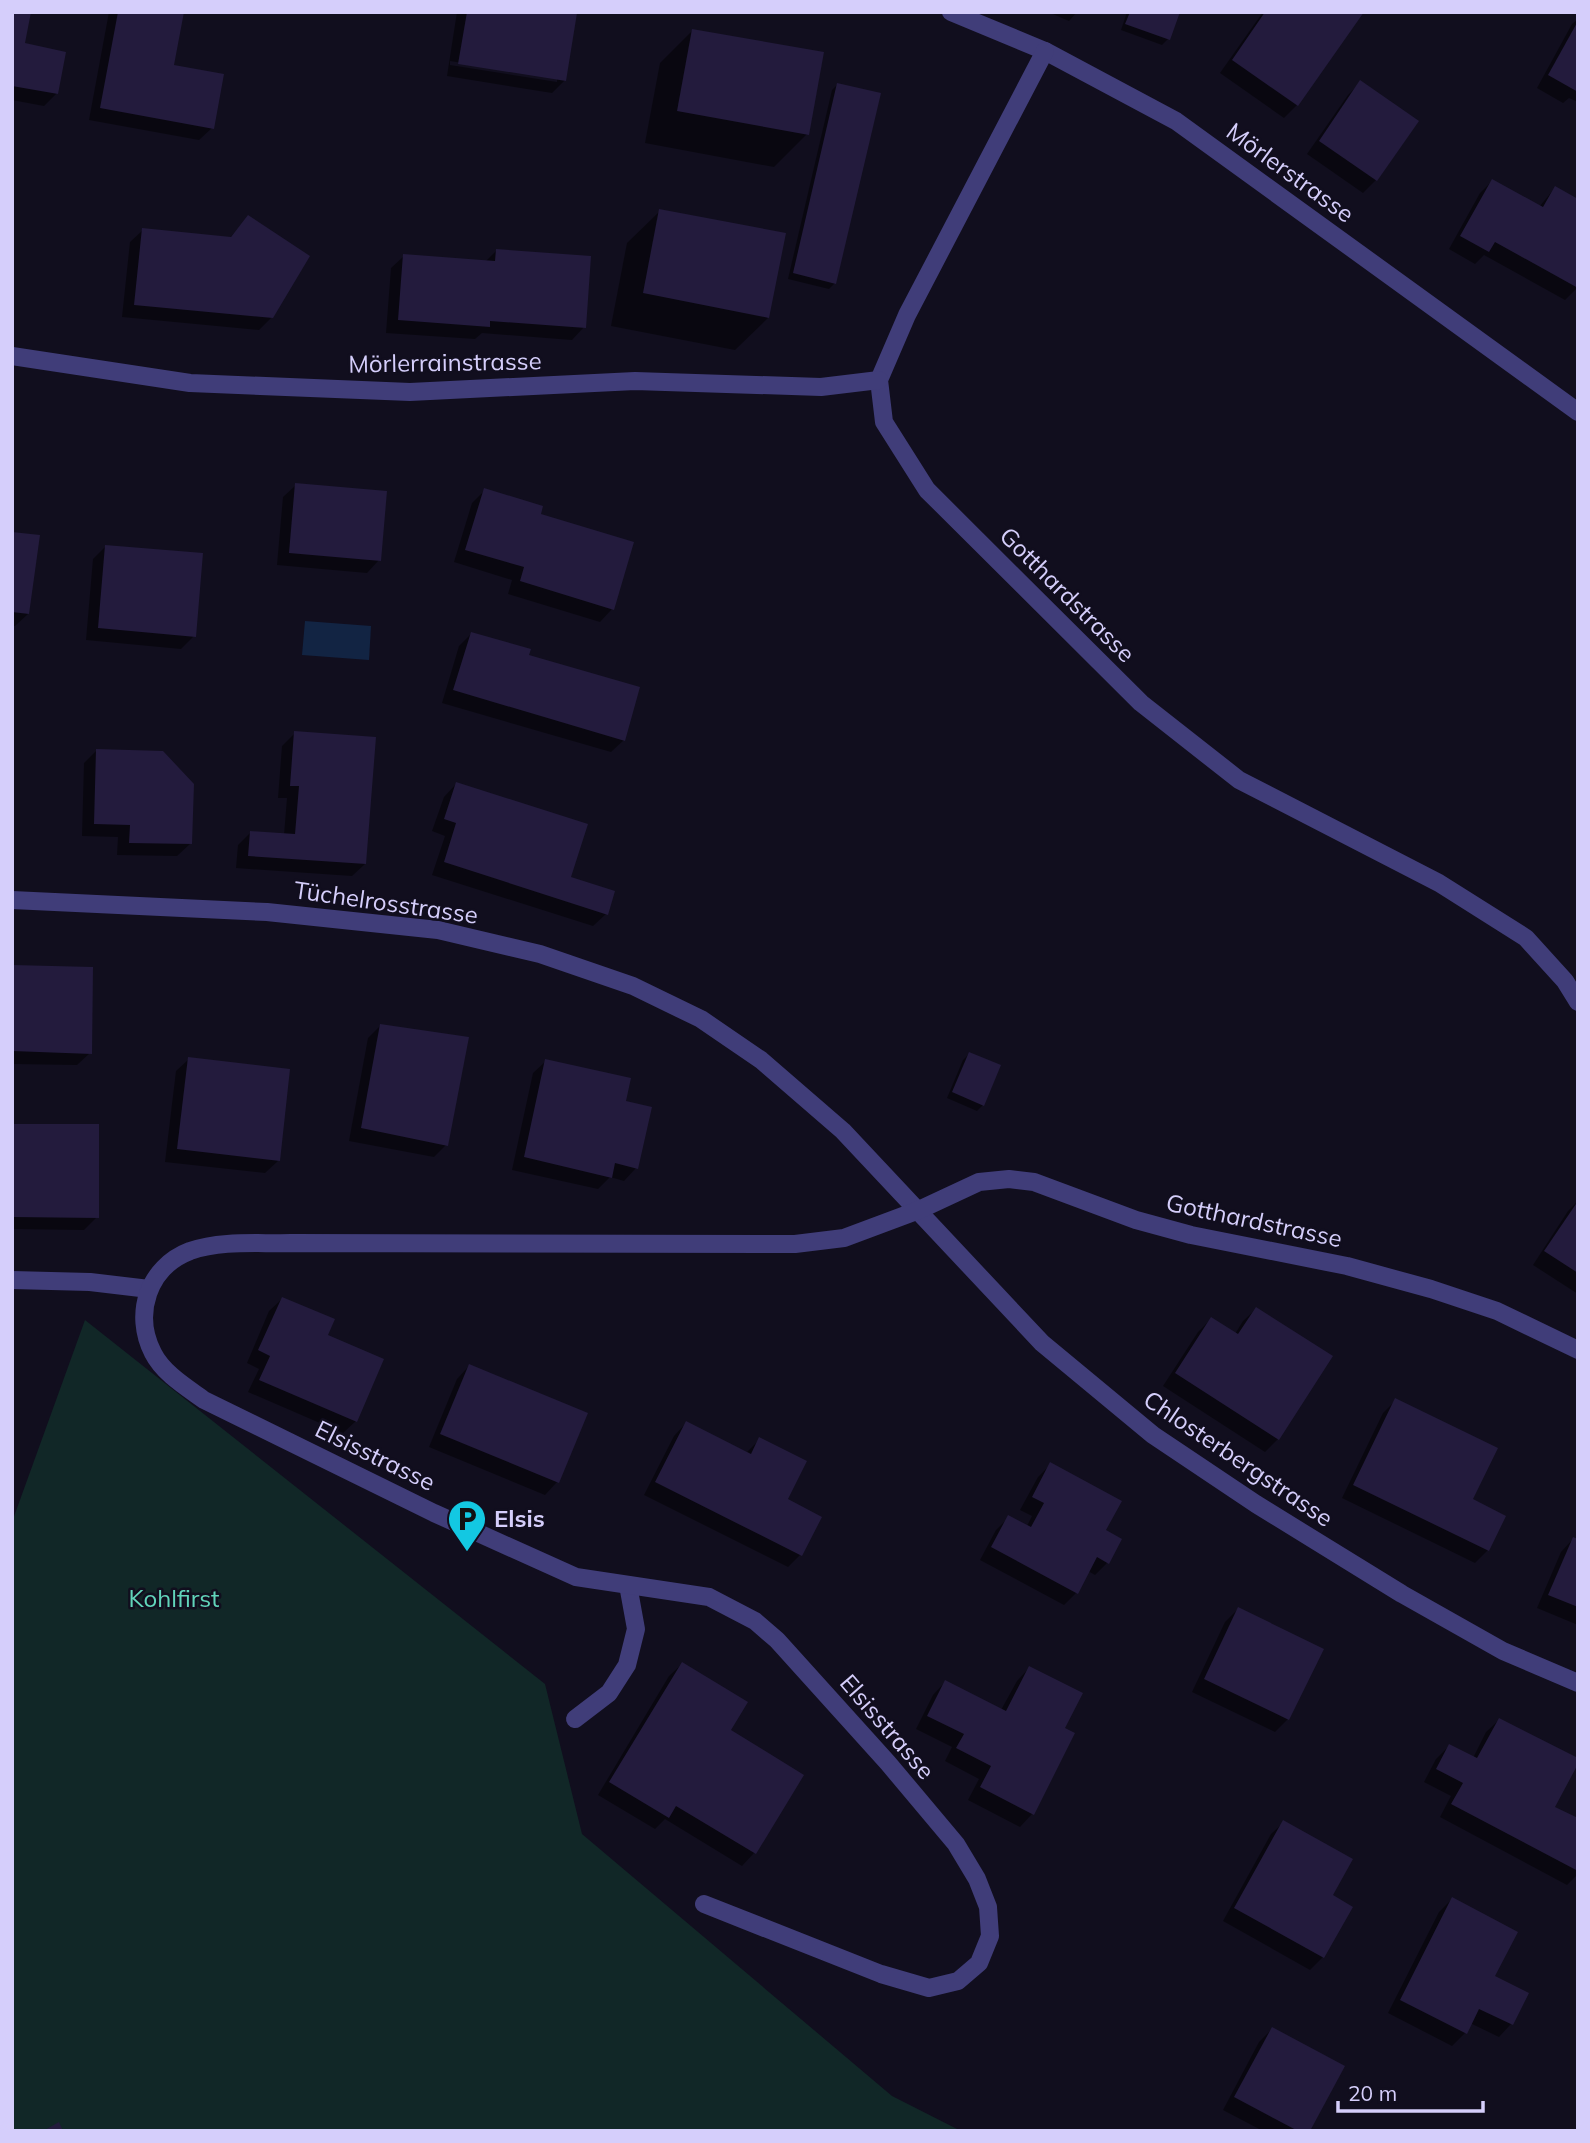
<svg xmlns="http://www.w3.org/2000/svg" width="1590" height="2143" viewBox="0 0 1590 2143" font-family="Mulish,sans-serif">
	<rect width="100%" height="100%" fill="#110e1e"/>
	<path fill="#112727" d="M 85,1320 L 545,1684 L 582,1834 L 892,2096 L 961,2131 L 12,2131 L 12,1522 Z"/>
	<path fill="#122443" d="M 305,621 L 371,626 L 369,660 L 302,655 Z"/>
	<g fill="#0007" fill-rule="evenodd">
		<path d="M 12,12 L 23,45 L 57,93 L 44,106 L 12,100 Z"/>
		<path d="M 109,12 L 182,12 L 172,67 L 212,128 L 199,140 L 89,120 Z"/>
		<path d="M 457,12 L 559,12 L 575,15 L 565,80 L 552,93 L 447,76 ZM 450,61 L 557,78 L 557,82 L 450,65 Z"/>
		<path d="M 1048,12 L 1077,12 L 1069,21 Z"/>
		<path d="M 1127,12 L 1178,12 L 1168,39 L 1162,45 L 1121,30 Z"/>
		<path d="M 1263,12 L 1362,12 L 1297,105 L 1284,118 L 1220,73 Z"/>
		<path d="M 1578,19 L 1578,102 L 1569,98 L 1563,103 L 1537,88 L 1572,24 Z"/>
		<path d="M 693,30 L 807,134 L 774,167 L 645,143 L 660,63 Z"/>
		<path d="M 1360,83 L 1376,180 L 1363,193 L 1307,154 L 1348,95 Z"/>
		<path d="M 838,84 L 835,283 L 829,289 L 788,279 L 832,90 Z"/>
		<path d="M 1492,181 L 1539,207 L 1555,188 L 1578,287 L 1565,300 L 1484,255 L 1475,264 L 1449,249 L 1480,193 Z"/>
		<path d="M 660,211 L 768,318 L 735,350 L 611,326 L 627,243 Z"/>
		<path d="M 248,217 L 272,317 L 259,330 L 122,317 L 130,242 L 143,230 L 229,239 Z"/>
		<path d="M 496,251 L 584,327 L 572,340 L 482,333 L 475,339 L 386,333 L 391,268 L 404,256 L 485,262 Z"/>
		<path d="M 296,485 L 379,560 L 367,573 L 277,565 L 283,497 Z"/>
		<path d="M 485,490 L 538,515 L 612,609 L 600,622 L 508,594 L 512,580 L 454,562 L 472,503 Z"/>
		<path d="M 12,533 L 28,614 L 15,626 L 12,626 Z"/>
		<path d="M 106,546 L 194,636 L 181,649 L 86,640 L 93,559 Z"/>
		<path d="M 471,634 L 527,656 L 624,740 L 611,752 L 442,703 L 459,646 Z"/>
		<path d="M 295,733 L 365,864 L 352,876 L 236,868 L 238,845 L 250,833 L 284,835 L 287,798 L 278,798 L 282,746 Z"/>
		<path d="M 97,750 L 190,844 L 177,856 L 117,855 L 118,837 L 82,836 L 84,763 Z"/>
		<path d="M 456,784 L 569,878 L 606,914 L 593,926 L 432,875 L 445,836 L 432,831 L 444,797 Z"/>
		<path d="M 12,967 L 90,1053 L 77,1065 L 12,1064 Z"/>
		<path d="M 380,1026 L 446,1145 L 434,1157 L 349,1141 L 368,1038 Z"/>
		<path d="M 969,1054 L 983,1105 L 977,1111 L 947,1098 L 963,1060 Z"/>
		<path d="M 189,1059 L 278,1161 L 265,1173 L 165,1162 L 176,1071 Z"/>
		<path d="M 546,1061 L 636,1168 L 624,1181 L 610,1177 L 598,1189 L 512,1170 L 533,1073 Z"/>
		<path d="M 12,1125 L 97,1217 L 84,1230 L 12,1229 Z"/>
		<path d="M 1578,1201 L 1578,1294 L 1533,1265 L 1568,1211 Z"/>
		<path d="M 282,1299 L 326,1336 L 356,1421 L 343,1433 L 248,1392 L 259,1369 L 247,1363 L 269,1311 Z"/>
		<path d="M 1256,1309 L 1278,1439 L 1265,1452 L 1163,1386 L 1198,1332 L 1211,1319 L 1235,1334 L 1243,1321 Z"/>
		<path d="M 469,1366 L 557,1482 L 545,1495 L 429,1447 L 457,1379 Z"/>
		<path d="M 1396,1400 L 1471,1500 L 1488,1550 L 1475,1563 L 1342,1498 L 1383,1413 Z"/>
		<path d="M 686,1423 L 747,1452 L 760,1439 L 785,1499 L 800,1555 L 788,1567 L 644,1495 L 674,1436 Z"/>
		<path d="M 1051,1464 L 1103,1531 L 1107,1563 L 1095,1575 L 1088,1571 L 1076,1593 L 1064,1605 L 980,1560 L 996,1530 L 1009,1517 L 1027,1526 L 1032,1516 L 1020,1510 L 1038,1477 Z"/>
		<path d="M 1573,1539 L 1578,1541 L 1578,1625 L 1537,1608 L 1561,1552 Z"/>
		<path d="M 1238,1609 L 1288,1719 L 1275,1732 L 1192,1692 L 1225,1622 Z"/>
		<path d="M 682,1664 L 728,1731 L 801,1775 L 754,1853 L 742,1866 L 665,1819 L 655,1829 L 598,1795 L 669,1676 Z"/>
		<path d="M 1029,1668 L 1063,1729 L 1032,1814 L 1020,1827 L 968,1800 L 979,1779 L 945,1761 L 952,1747 L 916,1729 L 933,1695 L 945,1682 L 1001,1710 L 1017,1681 Z"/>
		<path d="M 1499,1720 L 1553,1807 L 1578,1820 L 1578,1874 L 1567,1885 L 1440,1817 L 1451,1796 L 1424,1782 L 1436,1759 L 1449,1746 L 1473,1758 L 1486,1732 Z"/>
		<path d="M 1284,1822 L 1330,1896 L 1323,1957 L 1310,1970 L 1223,1921 L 1271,1834 Z"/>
		<path d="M 1452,1899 L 1492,1977 L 1526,1994 L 1511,2024 L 1499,2037 L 1470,2023 L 1465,2033 L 1452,2046 L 1388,2013 L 1439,1912 Z"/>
		<path d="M 1272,2029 L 1308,2131 L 1263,2131 L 1223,2110 L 1259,2042 Z"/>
	</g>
	<g fill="#231b3d">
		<path d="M 12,12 L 31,12 L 25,43 L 66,52 L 58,94 L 12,86 Z"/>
		<path d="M 118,12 L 184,12 L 174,65 L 224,74 L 214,129 L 100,108 Z"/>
		<path d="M 467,12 L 577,13 L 566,81 L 458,64 Z"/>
		<path d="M 1130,12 L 1180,12 L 1170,40 L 1125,24 Z"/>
		<path d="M 1265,12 L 1364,12 L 1298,106 L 1232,60 Z"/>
		<path d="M 1578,21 L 1578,92 L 1548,75 Z"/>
		<path d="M 692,29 L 824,52 L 809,135 L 677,111 Z"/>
		<path d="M 1360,80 L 1419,121 L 1377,181 L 1319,141 Z"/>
		<path d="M 837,83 L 881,93 L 836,284 L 793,273 Z"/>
		<path d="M 1492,179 L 1543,207 L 1555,186 L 1578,199 L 1578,288 L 1495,242 L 1489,252 L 1460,236 Z"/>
		<path d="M 659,209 L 786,233 L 769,318 L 643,293 Z"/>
		<path d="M 248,215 L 310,256 L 273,318 L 134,305 L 142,228 L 231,237 Z"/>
		<path d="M 496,249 L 591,256 L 586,328 L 490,321 L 490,327 L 398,320 L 403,254 L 495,261 Z"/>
		<path d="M 295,483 L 387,491 L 381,561 L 289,553 Z"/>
		<path d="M 484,488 L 543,506 L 541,514 L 634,542 L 614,610 L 520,581 L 524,567 L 465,550 Z"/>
		<path d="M 12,532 L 40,535 L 29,614 L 12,612 Z"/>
		<path d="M 105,545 L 203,553 L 196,637 L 98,628 Z"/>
		<path d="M 471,632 L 531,649 L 529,655 L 640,687 L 625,741 L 453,690 Z"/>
		<path d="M 294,731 L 376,737 L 366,864 L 248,856 L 250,831 L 295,834 L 299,786 L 290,786 Z"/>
		<path d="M 96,749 L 163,751 L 194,784 L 192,844 L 129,843 L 130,825 L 94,824 Z"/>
		<path d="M 456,782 L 588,824 L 571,877 L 615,891 L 608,915 L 444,862 L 456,823 L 444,819 Z"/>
		<path d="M 12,965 L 93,967 L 92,1054 L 12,1051 Z"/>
		<path d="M 380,1024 L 469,1037 L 448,1146 L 361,1128 Z"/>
		<path d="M 969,1052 L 1001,1065 L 984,1106 L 952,1092 Z"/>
		<path d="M 188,1057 L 290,1069 L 280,1161 L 177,1149 Z"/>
		<path d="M 545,1059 L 631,1078 L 626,1101 L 652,1107 L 638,1169 L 615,1163 L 612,1178 L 524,1157 Z"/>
		<path d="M 12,1124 L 99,1124 L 99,1218 L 12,1217 Z"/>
		<path d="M 1578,1201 L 1578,1273 L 1544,1251 Z"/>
		<path d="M 282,1297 L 335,1319 L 328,1335 L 384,1359 L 357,1422 L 259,1380 L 270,1356 L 258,1350 Z"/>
		<path d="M 1256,1307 L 1333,1356 L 1279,1440 L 1175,1373 L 1211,1317 L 1238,1334 Z"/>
		<path d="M 469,1364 L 588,1413 L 559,1483 L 440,1434 Z"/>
		<path d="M 1395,1398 L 1498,1448 L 1473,1499 L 1506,1516 L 1489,1551 L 1353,1485 Z"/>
		<path d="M 686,1421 L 751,1454 L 759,1437 L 807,1461 L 788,1499 L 822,1517 L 802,1556 L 655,1482 Z"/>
		<path d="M 1050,1462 L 1122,1501 L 1106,1530 L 1122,1539 L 1109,1564 L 1097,1557 L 1078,1594 L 991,1547 L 1008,1515 L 1031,1527 L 1044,1503 L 1032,1497 Z"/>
		<path d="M 1573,1537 L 1578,1539 L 1578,1607 L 1548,1595 Z"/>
		<path d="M 1238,1607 L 1324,1649 L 1289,1720 L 1204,1679 Z"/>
		<path d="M 682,1662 L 748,1702 L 731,1730 L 804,1775 L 756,1854 L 676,1806 L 669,1818 L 609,1782 Z"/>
		<path d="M 1029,1666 L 1083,1693 L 1065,1728 L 1075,1733 L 1034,1815 L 980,1787 L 991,1766 L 956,1748 L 964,1734 L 927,1716 L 945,1680 L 1006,1711 Z"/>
		<path d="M 1499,1718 L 1578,1758 L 1578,1764 L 1555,1807 L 1578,1818 L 1578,1871 L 1451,1804 L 1463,1783 L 1436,1769 L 1449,1744 L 1477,1758 Z"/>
		<path d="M 1283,1820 L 1353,1859 L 1333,1895 L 1353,1907 L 1324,1958 L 1234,1908 Z"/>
		<path d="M 1452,1897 L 1518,1932 L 1495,1976 L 1529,1993 L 1513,2025 L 1479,2009 L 1467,2034 L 1400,2000 Z"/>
		<path d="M 1272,2027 L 1345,2066 L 1310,2131 L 1298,2131 L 1234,2097 Z"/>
		<path d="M 59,2122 L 63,2131 L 43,2131 Z"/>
	</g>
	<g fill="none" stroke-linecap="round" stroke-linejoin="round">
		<g stroke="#403d79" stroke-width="18">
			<path d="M 951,12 L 1045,51 L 1176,121 L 1578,412"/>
			<path d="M 1045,51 L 907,315 L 879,380 L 884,422 L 927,490 L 1141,703 L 1239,780 L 1439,883 L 1526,938 L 1565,981 L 1578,1002"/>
			<path d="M 12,356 L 190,383 L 410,392 L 635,381 L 821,387 L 879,380"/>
			<path d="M 12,900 L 267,912 L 438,930 L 540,954 L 633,986 L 701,1019 L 761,1060 L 843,1131 L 1042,1343 L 1153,1435 L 1256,1504 L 1402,1594 L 1503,1651 L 1578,1683"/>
			<path d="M 12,1280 L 90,1282 L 149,1289"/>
			<path d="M 575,1719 L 609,1693 L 627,1665 L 636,1629 L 628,1585"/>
			<path d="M 704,1904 L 881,1974 L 929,1988 L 958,1981 L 979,1963 L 990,1936 L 988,1907 L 977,1879 L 956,1844 L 888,1763 L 777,1640 L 755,1621 L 709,1597 L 576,1577 L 434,1513 L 204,1400 C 186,1387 163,1373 153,1353 C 133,1314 148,1267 190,1251 C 222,1240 258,1244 291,1243 L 795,1244 L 844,1238 L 919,1210 L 979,1182 L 1009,1179 L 1034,1182 L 1136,1220 L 1191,1235 L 1347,1266 L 1431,1289 L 1497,1311 L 1578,1350"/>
		</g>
	</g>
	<defs>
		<symbol id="parking-pin" viewBox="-11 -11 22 30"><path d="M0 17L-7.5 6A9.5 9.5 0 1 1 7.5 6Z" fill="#13c8e2" stroke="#110e1e"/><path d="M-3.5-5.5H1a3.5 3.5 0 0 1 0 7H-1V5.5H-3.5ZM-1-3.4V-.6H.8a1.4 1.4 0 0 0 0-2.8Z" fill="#111"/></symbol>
	</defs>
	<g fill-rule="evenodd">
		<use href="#parking-pin" x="445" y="1497" width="44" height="60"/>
	</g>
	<g text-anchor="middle" stroke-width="5" stroke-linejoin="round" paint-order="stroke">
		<g font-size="24" fill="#d5cefb" stroke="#110e1e">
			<text transform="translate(1290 173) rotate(36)" y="8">Mörlerstrasse</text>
			<text transform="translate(445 363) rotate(-1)" y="8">Mörlerrainstrasse</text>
			<text transform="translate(1067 595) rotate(45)" y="8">Gotthardstrasse</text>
			<text transform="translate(386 903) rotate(8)" y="8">Tüchelrosstrasse</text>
			<text transform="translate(1254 1221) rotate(12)" y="8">Gotthardstrasse</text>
			<text transform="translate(375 1456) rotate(26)" y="8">Elsisstrasse</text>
			<text transform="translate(1238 1459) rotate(34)" y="8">Chlosterbergstrasse</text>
			<text transform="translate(887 1727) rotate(49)" y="8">Elsisstrasse</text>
		</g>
		<g font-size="24" font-weight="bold" fill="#d5cefb" stroke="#110e1e" text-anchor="start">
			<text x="494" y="1527">Elsis</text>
		</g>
		<g font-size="24" fill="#61d4ba" stroke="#110e1e">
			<text x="174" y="1607">Kohlfirst</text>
		</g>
	</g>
	<rect width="1590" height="2143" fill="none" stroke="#d5cefb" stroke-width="28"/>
	<path d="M1338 2101v10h145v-10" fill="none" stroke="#d5cefb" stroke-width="3.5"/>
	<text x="1348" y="2101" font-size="21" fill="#d5cefb" stroke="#110e1e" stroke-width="5" paint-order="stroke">20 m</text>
</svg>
